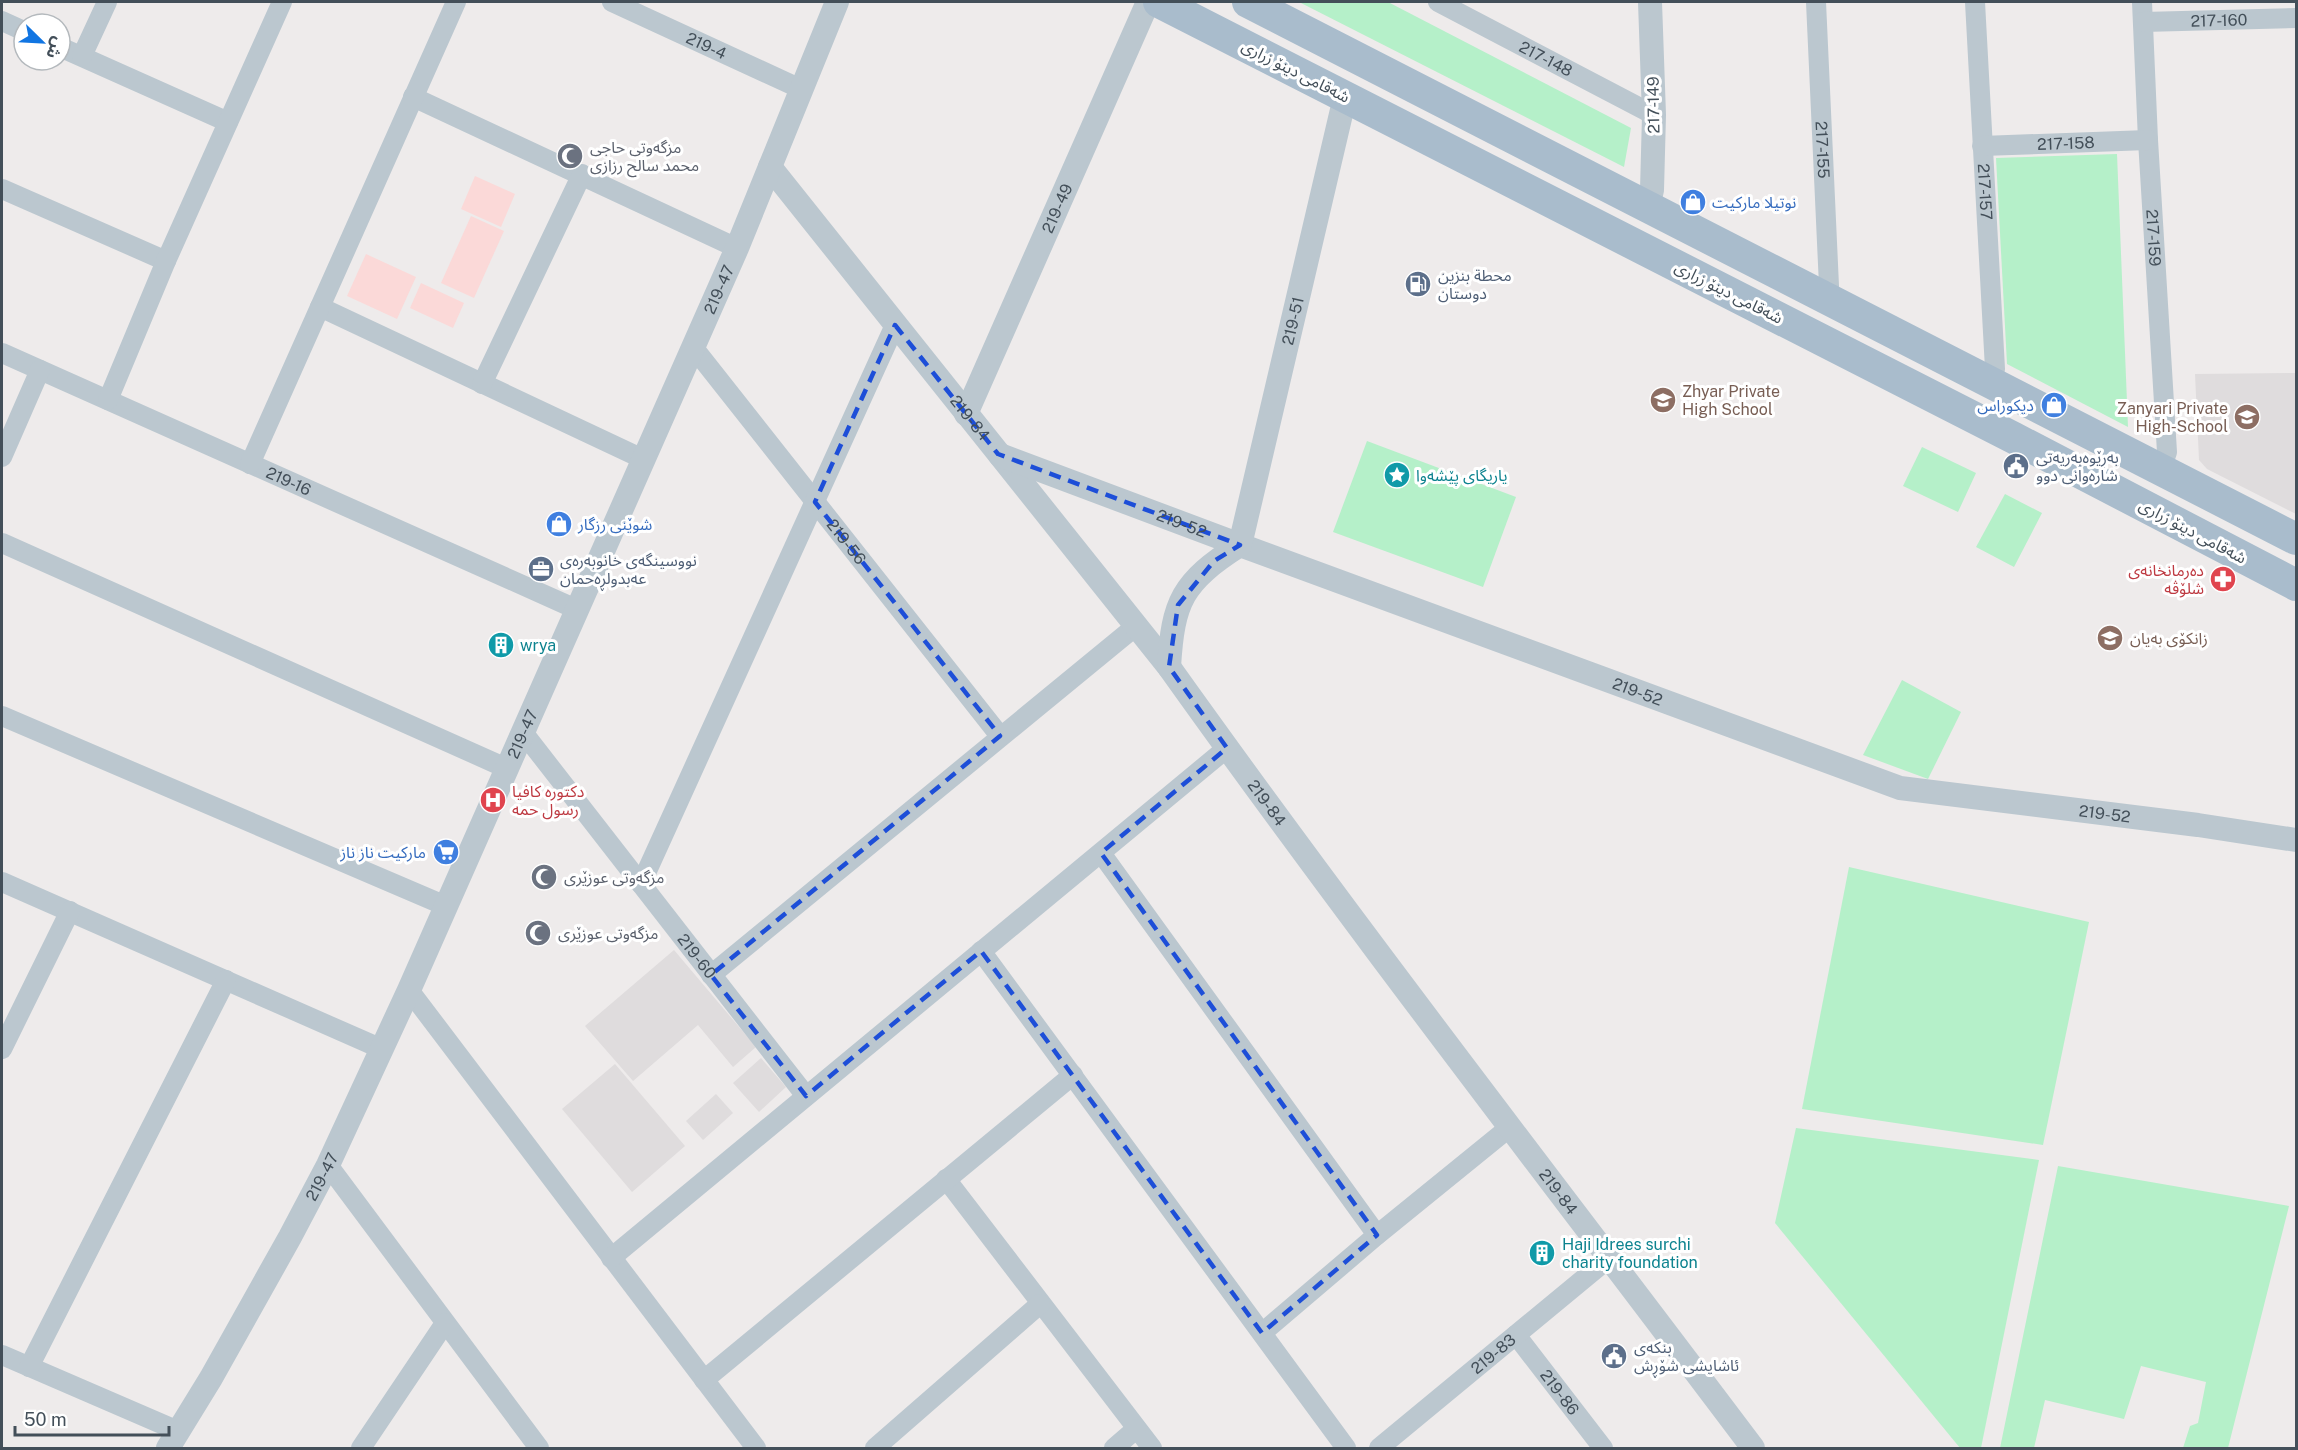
<svg xmlns="http://www.w3.org/2000/svg" width="2298" height="1450" viewBox="0 0 2298 1450" font-family="'Public Sans','Noto Sans Arabic',sans-serif">
	<rect width="100%" height="100%" fill="#eeebeb"/>
	<g fill="#dfdcdd">
		<path d="M 2296,373 L 2296,514 L 2207,469 L 2199,460 L 2195,374 Z"/>
		<path d="M 674,950 L 756,1047 L 733,1067 L 698,1025 L 633,1081 L 585,1026 Z"/>
		<path d="M 761,1058 L 786,1087 L 759,1112 L 733,1083 Z"/>
		<path d="M 615,1064 L 685,1146 L 632,1192 L 562,1109 Z"/>
		<path d="M 716,1094 L 733,1113 L 703,1140 L 686,1121 Z"/>
	</g>
	<g fill="#fbd9d8">
		<path d="M 475,176 L 515,194 L 501,227 L 461,209 Z"/>
		<path d="M 471,216 L 504,231 L 474,298 L 441,283 Z"/>
		<path d="M 366,254 L 416,277 L 397,319 L 347,296 Z"/>
		<path d="M 421,283 L 464,303 L 453,328 L 410,308 Z"/>
	</g>
	<g fill="#b5f0c9">
		<path d="M 1299,2 L 1388,2 L 1631,128 L 1624,167 Z"/>
		<path d="M 2117,154 L 2128,427 L 2007,364 L 1996,158 Z"/>
		<path d="M 1367,441 L 1516,497 L 1483,587 L 1333,532 Z"/>
		<path d="M 1922,447 L 1976,473 L 1958,512 L 1903,486 Z"/>
		<path d="M 2005,494 L 2042,513 L 2014,567 L 1976,547 Z"/>
		<path d="M 1902,680 L 1961,712 L 1928,779 L 1863,755 Z"/>
		<path d="M 1849,867 L 2089,922 L 2043,1145 L 1802,1109 Z"/>
		<path d="M 1796,1128 L 2039,1160 L 1981,1448 L 1960,1448 L 1775,1223 Z"/>
		<path d="M 2058,1166 L 2289,1206 L 2228,1448 L 2183,1448 L 2190,1426 L 2198,1423 L 2206,1382 L 2141,1366 L 2124,1419 L 2045,1400 L 2034,1448 L 2000,1448 Z"/>
	</g>
	<g fill="none" stroke-linecap="round" stroke-linejoin="round">
		<g stroke="#bbc7cf" stroke-width="20">
			<path id="s1" d="M 612,2 L 801,89"/>
			<path id="s2" d="M 1438,2 L 1654,115"/>
			<path id="s3" d="M 1816,2 L 1829,286 L 1826,298"/>
			<path id="s4" d="M 1975,2 L 1995,369 L 1989,382"/>
			<path id="s5" d="M 2142,2 L 2148,140 L 2167,452 L 2161,470"/>
			<path d="M 2,21 L 24,31"/>
			<path id="s6" d="M 2143,22 L 2296,18"/>
			<path d="M 60,47 L 228,122"/>
			<path d="M 82,56 L 107,2"/>
			<path d="M 413,97 L 737,248"/>
			<path id="s7" d="M 1982,146 L 2148,140"/>
			<path d="M 2,189 L 166,261"/>
			<path d="M 320,307 L 643,459"/>
			<path id="s8" d="M 693,347 L 1000,736"/>
			<path id="s9" d="M 2,353 L 576,609"/>
			<path d="M 482,384 L 582,174"/>
			<path d="M 108,400 L 166,261 L 282,2"/>
			<path d="M 2,457 L 40,370"/>
			<path d="M 250,464 L 456,2"/>
			<path d="M 2,543 L 506,768"/>
			<path d="M 2,716 L 446,906"/>
			<path id="s10" d="M 522,731 L 806,1096"/>
			<path d="M 1101,853 L 1377,1235"/>
			<path d="M 2,882 L 382,1049"/>
			<path d="M 641,884 L 895,325"/>
			<path d="M 981,951 L 1346,1448"/>
			<path d="M 711,975 L 1136,626"/>
			<path d="M 409,990 L 756,1448"/>
			<path d="M 2,1049 L 70,911"/>
			<path d="M 328,1165 L 539,1448"/>
			<path d="M 946,1179 L 1152,1448"/>
			<path d="M 611,1258 L 1227,748"/>
			<path d="M 1262,1333 L 1377,1235 L 1510,1127"/>
			<path id="s11" d="M 1516,1335 L 1603,1448"/>
			<path d="M 2,1355 L 178,1431"/>
			<path d="M 29,1367 L 226,980"/>
			<path d="M 704,1380 L 1073,1075"/>
			<path d="M 361,1448 L 445,1323"/>
			<path d="M 875,1448 L 1040,1304"/>
			<path d="M 1114,1448 L 1136,1429"/>
			<path id="s12" d="M 1379,1448 L 1609,1258"/>
		</g>
		<g stroke="#bbc7cf" stroke-width="24">
			<path id="s13" d="M 770,167 L 1169,667 C 1358,932 1558,1189 1753,1448"/>
			<path d="M 1648,207 L 1652,190 L 1654,115 L 1650,2"/>
			<path id="s14" d="M 966,414 L 1148,2"/>
			<path id="s15" d="M 1000,455 L 1240,545 L 1900,788 L 2198,825 L 2296,840"/>
			<path id="s16" d="M 1169,667 C 1173,601 1182,582 1240,545 L 1345,97"/>
			<path id="s17" d="M 168,1448 L 211,1378 L 290,1237 L 328,1165 L 409,990 L 737,248 L 837,2"/>
		</g>
		<g stroke="#a9bccc" stroke-width="32">
			<path d="M 1159,2 L 2014,438 L 2296,585"/>
			<path d="M 1248,2 L 2296,539"/>
		</g>
	</g>
	<path fill="none" stroke="#1d4ed8" stroke-width="4.5" stroke-dasharray="12 8" stroke-linejoin="round" d="M 895,325 L 998,454 L 1240,545 L 1214,561 L 1178,605 L 1169,667 L 1227,748 L 1101,853 L 1377,1235 L 1262,1333 L 981,951 L 806,1096 L 711,975 L 1000,736 L 815,502 Z"/>
	<defs>
		<symbol id="mosque-disc" viewBox="-11 -11 22 22"><circle r="9.5" fill="#6b7280" stroke="#fff"/><path d="M3.5-4.9A6 6 0 1 0 3.5 4.9A5 5 0 1 1 3.5-4.9Z" fill="#fff"/></symbol>
		<symbol id="shop-disc" viewBox="-11 -11 22 22"><circle r="9.5" fill="#3f7fe0" stroke="#fff"/><path d="M-5-2.5h2.3a2.7 3.5 0 0 1 5.4 0H5L5.5 6h-11ZM-1.5-2.5h3a1.5 2.3 0 0 0-3 0Z" fill="#fff"/></symbol>
		<symbol id="fuel-disc" viewBox="-11 -11 22 22"><circle r="9.5" fill="#5c6f8a" stroke="#fff"/><path d="M-5.5-6h7V0h2V4h1.3V-2.5L3-4.5l.8-.8L6-3V5H2.5V1h-1V6h-7ZM-4.2-4.7v3.2H.2V-4.7Z" fill="#fff"/></symbol>
		<symbol id="school-disc" viewBox="-11 -11 22 22"><circle r="9.5" fill="#8d6e63" stroke="#fff"/><path d="M0-5L7-2L0 1L-7-2ZM-4 1L0 2.5L4 1V4Q0 6-4 4Z" fill="#fff"/></symbol>
		<symbol id="civic-disc" viewBox="-11 -11 22 22"><circle r="9.5" fill="#5c6f8a" stroke="#fff"/><path d="M-.6-6.5H3V-4.5H.6V-3L4-1V1h2V6H-6V1h2V-1L-.6-3ZM-1.2 2.5V6h2.4V2.5Z" fill="#fff"/></symbol>
		<symbol id="sight-disc" viewBox="-11 -11 22 22"><circle r="9.5" fill="#0f9aa8" stroke="#fff"/><path d="M0-6L1.8-2.2L6-1.7L2.9 1.2L3.7 5.4L0 3.3L-3.7 5.4L-2.9 1.2L-6-1.7L-1.8-2.2Z" fill="#fff"/></symbol>
		<symbol id="office-disc" viewBox="-11 -11 22 22"><circle r="9.5" fill="#5c6f8a" stroke="#fff"/><path d="M-6-3h4V-5.5h4V-3h4V5H-6ZM-1-4.5V-3h2v-1.5ZM-6 0V1H6V0Z" fill="#fff"/></symbol>
		<symbol id="pharmacy-disc" viewBox="-11 -11 22 22"><circle r="9.5" fill="#e0444e" stroke="#fff"/><path d="M-2-6h4v4h4v4h-4v4h-4v-4h-4v-4h4Z" fill="#fff"/></symbol>
		<symbol id="university-disc" viewBox="-11 -11 22 22"><circle r="9.5" fill="#8d6e63" stroke="#fff"/><path d="M0-5L7-2L0 1L-7-2ZM-4 1L0 2.5L4 1V4Q0 6-4 4Z" fill="#fff"/></symbol>
		<symbol id="building-disc" viewBox="-11 -11 22 22"><circle r="9.5" fill="#0f9aa8" stroke="#fff"/><path d="M-4-6H4V6H1V3H-1V6H-4ZM-2.5-4.3h1.7v1.8h-1.7ZM.8-4.3h1.7v1.8H.8ZM-2.5-1h1.7V.8h-1.7ZM.8-1h1.7V.8H.8Z" fill="#fff"/></symbol>
		<symbol id="hospital-disc" viewBox="-11 -11 22 22"><circle r="9.5" fill="#e0444e" stroke="#fff"/><path d="M-5-5h3v3.5h4V-5h3V5h-3V1.5h-4V5h-3Z" fill="#fff"/></symbol>
		<symbol id="supermarket-disc" viewBox="-11 -11 22 22"><circle r="9.5" fill="#3f7fe0" stroke="#fff"/><path d="M-6-5.5h2.5l.6 2H6L4.5 2H-2.5L-4.4-4H-6ZM-1.5 3.2a1.3 1.3 0 1 0 .1 0ZM3 3.2a1.3 1.3 0 1 0 .1 0Z" fill="#fff"/></symbol>
	</defs>
	<g fill-rule="evenodd">
		<use href="#mosque-disc" x="555" y="141" width="30" height="30"/>
		<use href="#shop-disc" x="1678" y="187" width="30" height="30"/>
		<use href="#fuel-disc" x="1403" y="269" width="30" height="30"/>
		<use href="#school-disc" x="1648" y="385" width="30" height="30"/>
		<use href="#shop-disc" x="2039" y="390" width="30" height="30"/>
		<use href="#school-disc" x="2232" y="402" width="30" height="30"/>
		<use href="#civic-disc" x="2001" y="451" width="30" height="30"/>
		<use href="#sight-disc" x="1382" y="460" width="30" height="30"/>
		<use href="#shop-disc" x="544" y="509" width="30" height="30"/>
		<use href="#office-disc" x="526" y="554" width="30" height="30"/>
		<use href="#pharmacy-disc" x="2208" y="564" width="30" height="30"/>
		<use href="#university-disc" x="2095" y="623" width="30" height="30"/>
		<use href="#building-disc" x="486" y="630" width="30" height="30"/>
		<use href="#hospital-disc" x="478" y="785" width="30" height="30"/>
		<use href="#supermarket-disc" x="431" y="837" width="30" height="30"/>
		<use href="#mosque-disc" x="529" y="862" width="30" height="30"/>
		<use href="#mosque-disc" x="523" y="918" width="30" height="30"/>
		<use href="#building-disc" x="1527" y="1238" width="30" height="30"/>
		<use href="#civic-disc" x="1599" y="1341" width="30" height="30"/>
	</g>
	<g text-anchor="middle" stroke-width="6" stroke-linejoin="round" paint-order="stroke">
		<g font-size="16" fill="#434f59" stroke="#fff">
			<text dy="6" stroke="none"><textPath href="#s6" startOffset="76">217-160</textPath></text>
			<text dy="6" stroke="none"><textPath href="#s1" startOffset="104">219-4</textPath></text>
			<text dy="6" stroke="none"><textPath href="#s2" startOffset="122">217-148</textPath></text>
			<text transform="translate(1296 71) rotate(27)" y="6">شەقامی دینۆ زراری</text>
			<text transform="translate(1653 105) rotate(-91)" y="6">217-149</text>
			<text dy="6" stroke="none"><textPath href="#s7" startOffset="84">217-158</textPath></text>
			<text dy="6" stroke="none"><textPath href="#s3" startOffset="148">217-155</textPath></text>
			<text dy="6" stroke="none"><textPath href="#s4" startOffset="190">217-157</textPath></text>
			<text dy="6" stroke="none"><textPath href="#s14" startOffset="225">219-49</textPath></text>
			<text dy="6" stroke="none"><textPath href="#s5" startOffset="236">217-159</textPath></text>
			<text dy="6" stroke="none"><textPath href="#s17" startOffset="1284">219-47</textPath></text>
			<text transform="translate(1729 292) rotate(27)" y="6">شەقامی دینۆ زراری</text>
			<text dy="6" stroke="none"><textPath href="#s16" startOffset="380">219-51</textPath></text>
			<text dy="6" stroke="none"><textPath href="#s13" startOffset="321">219-84</textPath></text>
			<text dy="6" stroke="none"><textPath href="#s9" startOffset="314">219-16</textPath></text>
			<text dy="6" stroke="none"><textPath href="#s15" startOffset="194">219-52</textPath></text>
			<text transform="translate(2193 531) rotate(28)" y="6">شەقامی دینۆ زراری</text>
			<text dy="6" stroke="none"><textPath href="#s8" startOffset="248">219-56</textPath></text>
			<text dy="6" stroke="none"><textPath href="#s15" startOffset="680">219-52</textPath></text>
			<text dy="6" stroke="none"><textPath href="#s17" startOffset="798">219-47</textPath></text>
			<text dy="6" stroke="none"><textPath href="#s13" startOffset="807">219-84</textPath></text>
			<text dy="6" stroke="none"><textPath href="#s15" startOffset="1166">219-52</textPath></text>
			<text dy="6" stroke="none"><textPath href="#s10" startOffset="285">219-60</textPath></text>
			<text dy="6" stroke="none"><textPath href="#s17" startOffset="312">219-47</textPath></text>
			<text dy="6" stroke="none"><textPath href="#s13" startOffset="1293">219-84</textPath></text>
			<text dy="6" stroke="none"><textPath href="#s12" startOffset="148">219-83</textPath></text>
			<text dy="6" stroke="none"><textPath href="#s11" startOffset="72">219-86</textPath></text>
		</g>
		<g font-size="16" fill="#5b616d" stroke="#fff" text-anchor="start">
			<text x="590" y="153">مزگەوتی حاجی<tspan x="590" dy="18">محمد سالح رزازی</tspan></text>
			<text x="564" y="883">مزگه‌وتی عوزێری</text>
			<text x="558" y="939">مزگەوتی عوزێری</text>
		</g>
		<g font-size="16" fill="#366cbe" stroke="#fff" text-anchor="start">
			<text x="1712" y="208">نوتیلا مارکیت</text>
			<text x="2034" y="411" text-anchor="end">ديكوراس</text>
			<text x="578" y="530">شوێنی رزگار</text>
			<text x="426" y="858" text-anchor="end">ماركيت ناز ناز</text>
		</g>
		<g font-size="16" fill="#4e5e75" stroke="#fff" text-anchor="start">
			<text x="1438" y="281">محطة بنزين<tspan x="1438" dy="18">دوستان</tspan></text>
			<text x="2036" y="463">بەڕێوەبەریەتی<tspan x="2036" dy="18">شارەوانی دوو</tspan></text>
			<text x="560" y="566">نووسینگەی خانوبەرەی<tspan x="560" dy="18">عەبدولڕەحمان</tspan></text>
			<text x="1634" y="1353">بنکەی<tspan x="1634" dy="18">ئاشایشی شۆڕش</tspan></text>
		</g>
		<g font-size="16" fill="#785e54" stroke="#fff" text-anchor="start">
			<text x="1682" y="397">Zhyar Private<tspan x="1682" dy="18">High School</tspan></text>
			<text x="2228" y="414" text-anchor="end">Zanyari Private<tspan x="2228" dy="18">High-School</tspan></text>
			<text x="2130" y="644">زانکۆی بەیان</text>
		</g>
		<g font-size="16" fill="#0d838f" stroke="#fff" text-anchor="start">
			<text x="1416" y="481">یاریگای پێشەوا</text>
			<text x="520" y="651">wrya</text>
			<text x="1562" y="1250">Haji Idrees surchi<tspan x="1562" dy="18">charity foundation</tspan></text>
		</g>
		<g font-size="16" fill="#be3a42" stroke="#fff" text-anchor="end">
			<text x="2204" y="576">دەرمانخانەی<tspan x="2204" dy="18">شلۆڤە</tspan></text>
			<text x="512" y="797" text-anchor="start">دکتورە کافیا<tspan x="512" dy="18">رسول حمە</tspan></text>
		</g>
	</g>
	<rect width="2298" height="1450" fill="none" stroke="#434f59" stroke-width="6"/>
	<g transform="translate(42 42) rotate(114)"><circle r="28" fill="#ffffff" stroke="#b4b9bd" stroke-width="1.5"/>
	<path d="M0-4.5L10 22L0 15L-10 22Z" fill="#1175e2"/>
	<text y="-9" font-size="16" font-weight="bold" text-anchor="middle" fill="#434f59">ش</text>
	</g>
	<path d="M15 1426v9h154v-9" fill="none" stroke="#434f59" stroke-width="3"/>
	<text x="24" y="1426" font-size="18" fill="#434f59" stroke="#ffffff" stroke-width="4.5" paint-order="stroke">50 m</text>
</svg>
